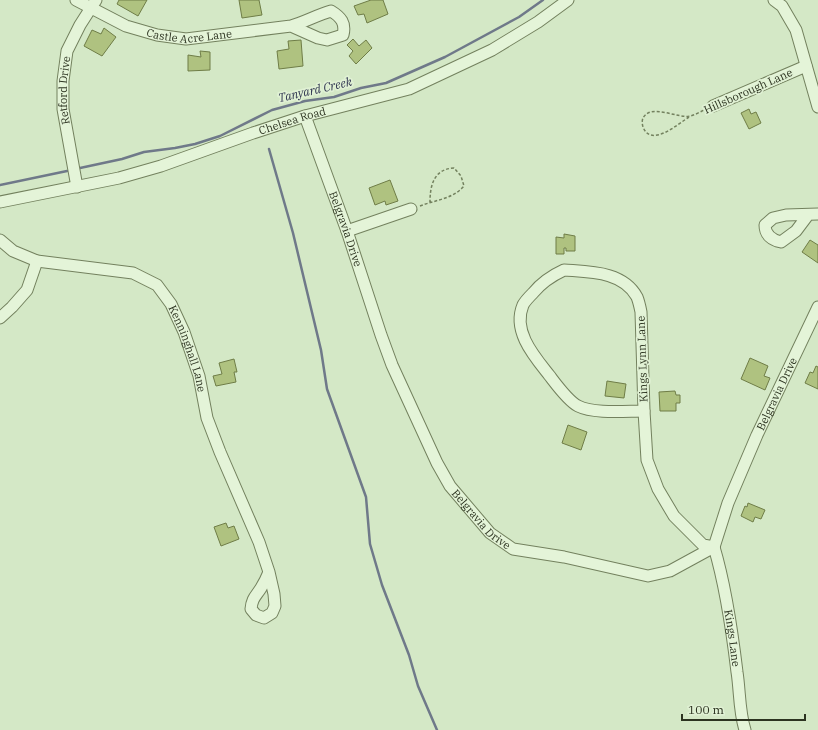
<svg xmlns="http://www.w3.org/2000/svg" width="818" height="730" viewBox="0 0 818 730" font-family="'IBM Plex Serif',serif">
	<rect width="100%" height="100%" fill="#d4e8c6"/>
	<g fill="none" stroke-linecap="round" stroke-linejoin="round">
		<g stroke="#6f7989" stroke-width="2.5">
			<path d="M 269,149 L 293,233 L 321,350 L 327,389 L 366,497 L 370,544 L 382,585 L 409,655 L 418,686 L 437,730"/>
			<path d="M 80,168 L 122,159 L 144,152 L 175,148 L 195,144 L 220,136 L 272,110 L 305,101 L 334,97 L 361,88 L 386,83 L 445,57 L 519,17 L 543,0"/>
			<path d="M 0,185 L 67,171"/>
		</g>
	</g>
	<g fill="#afc280" stroke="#6f7d47">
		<path d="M 119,0 L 147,0 L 138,16 L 117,4 Z"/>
		<path d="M 239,0 L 259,0 L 262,15 L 242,18 Z"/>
		<path d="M 371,0 L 383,0 L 388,14 L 367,23 L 364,14 L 358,15 L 354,6 Z"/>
		<path d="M 104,28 L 116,37 L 102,56 L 84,46 L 92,30 L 101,34 Z"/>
		<path d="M 353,39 L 359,46 L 366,40 L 372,48 L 356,64 L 349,56 L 353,51 L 347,45 Z"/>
		<path d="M 301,40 L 303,66 L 279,69 L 277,51 L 289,49 L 288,41 Z"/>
		<path d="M 200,51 L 210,52 L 210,70 L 188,71 L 188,55 L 201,57 Z"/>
		<path d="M 749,109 L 751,114 L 756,112 L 761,123 L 749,129 L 741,113 Z"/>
		<path d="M 390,180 L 398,201 L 386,205 L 385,201 L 375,205 L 369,188 Z"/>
		<path d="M 564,234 L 575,236 L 575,251 L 566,251 L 566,248 L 564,248 L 564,254 L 556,254 L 556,237 L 564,238 Z"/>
		<path d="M 810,240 L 818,245 L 818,263 L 802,252 Z"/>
		<path d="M 750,358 L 768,366 L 764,376 L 770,378 L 765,390 L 741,379 Z"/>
		<path d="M 234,359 L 237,372 L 234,372 L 236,382 L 216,386 L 213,376 L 222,374 L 219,363 Z"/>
		<path d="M 816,366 L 818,367 L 818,389 L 805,383 L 810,372 L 813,373 Z"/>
		<path d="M 607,381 L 626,384 L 624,398 L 605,396 Z"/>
		<path d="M 675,391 L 676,395 L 680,395 L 680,403 L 676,403 L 676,411 L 660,411 L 659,392 Z"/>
		<path d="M 568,425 L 587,432 L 581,450 L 562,443 Z"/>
		<path d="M 748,503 L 765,510 L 761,519 L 755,517 L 753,522 L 741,516 L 745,506 L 747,507 Z"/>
		<path d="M 226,523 L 228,528 L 234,526 L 239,539 L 221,546 L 214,527 Z"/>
	</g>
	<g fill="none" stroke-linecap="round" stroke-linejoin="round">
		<defs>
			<g id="minor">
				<path id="s1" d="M 76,0 L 126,26 L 157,35 L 186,39 L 291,26 L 318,38 L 327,40 L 343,35 C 346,23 341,17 331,11 C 317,15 305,22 291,26"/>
				<path d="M 774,0 L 782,6 L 796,30 L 818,107"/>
				<path d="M 713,106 L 806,66"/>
				<path id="s2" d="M 305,116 L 347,231 L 381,335 L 392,365 L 437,463 L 450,486 L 490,533 L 513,549 L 564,557 L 648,576 L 670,571 L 714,547 L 728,503 L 757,435 L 818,307"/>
				<path id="s3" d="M 77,187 L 63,109 L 63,81 L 67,51 L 80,25 L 96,0"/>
				<path id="s4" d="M 0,202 L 119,178 L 161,166 L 253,133 L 305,116 L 409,89 L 492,50 L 538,22 L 568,0"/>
				<path d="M 808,215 L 796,231 L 781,242 C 772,240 765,235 765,225 L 773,218 L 786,215 L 818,214"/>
				<path d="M 347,231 L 411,209"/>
				<path id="s5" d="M 0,240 L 13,251 L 37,261 L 133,273 L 157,285 L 171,304 L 184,332 L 199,376 L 207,418 L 220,452 L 259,542 L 269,572 L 274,594 L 275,606 L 272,613 L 264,618 L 256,615 L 251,609 C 252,598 256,596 261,588 C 264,583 267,577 269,572"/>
				<path d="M 564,270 C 589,272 623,271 637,297 C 639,302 640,307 641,312 L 644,411 C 625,411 594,414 578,406 C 568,401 556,384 549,375 C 534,356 512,331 523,305 C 525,301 529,297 533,293 C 542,282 551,276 564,270 Z"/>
				<path d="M 0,318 L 12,307 L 27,290 L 37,261"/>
				<path d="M 644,411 L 647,460 L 658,489 L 674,516 L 703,545 L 714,547"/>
				<path id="s6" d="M 714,547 C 726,587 732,630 737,672 C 740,691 739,711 745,730"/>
			</g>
		</defs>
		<use href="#minor" stroke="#73815e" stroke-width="13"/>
		<g stroke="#73815e" stroke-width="1.5" stroke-dasharray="3 2" stroke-linecap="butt">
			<path d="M 689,117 C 678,124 651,148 643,127 C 642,124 642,120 643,118 C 651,103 678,119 690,116 C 695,115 700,112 704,110"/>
			<path d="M 420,206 C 435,200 453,199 464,186 L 461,176 L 454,168 C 434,169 430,185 430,202"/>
		</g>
		<use href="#minor" stroke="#e4f4d8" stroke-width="11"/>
	</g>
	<g text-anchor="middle" stroke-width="3.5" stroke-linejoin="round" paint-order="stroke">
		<g font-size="11" fill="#2c3320" stroke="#e0f1d4">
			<text dy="4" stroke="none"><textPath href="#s1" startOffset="121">Castle Acre Lane</textPath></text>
			<text dy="4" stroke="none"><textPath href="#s3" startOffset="98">Retford Drive</textPath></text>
			<text transform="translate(748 91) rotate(-24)" y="4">Hillsborough Lane</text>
			<text dy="4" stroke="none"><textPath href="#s4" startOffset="304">Chelsea Road</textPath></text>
			<text dy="4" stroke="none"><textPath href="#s2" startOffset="120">Belgravia Drive</textPath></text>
			<text dy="4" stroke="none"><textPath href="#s5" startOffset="238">Kenninghall Lane</textPath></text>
			<text transform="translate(642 359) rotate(-92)" y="4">Kings Lynn Lane</text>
			<text dy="4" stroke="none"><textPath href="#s2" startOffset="864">Belgravia Drive</textPath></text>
			<text dy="4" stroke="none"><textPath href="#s2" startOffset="444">Belgravia Drive</textPath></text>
			<text dy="4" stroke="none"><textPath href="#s6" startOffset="93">Kings Lane</textPath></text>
		</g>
		<g font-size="12" font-style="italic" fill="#313751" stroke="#e0f1d4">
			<text transform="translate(315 90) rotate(-13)" y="4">Tanyard Creek</text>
		</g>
	</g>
	<path d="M682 714v6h123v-6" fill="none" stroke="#2c3320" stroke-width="2"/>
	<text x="688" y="714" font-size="12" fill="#2c3320" stroke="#e0f1d4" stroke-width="3" paint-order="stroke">100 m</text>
</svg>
